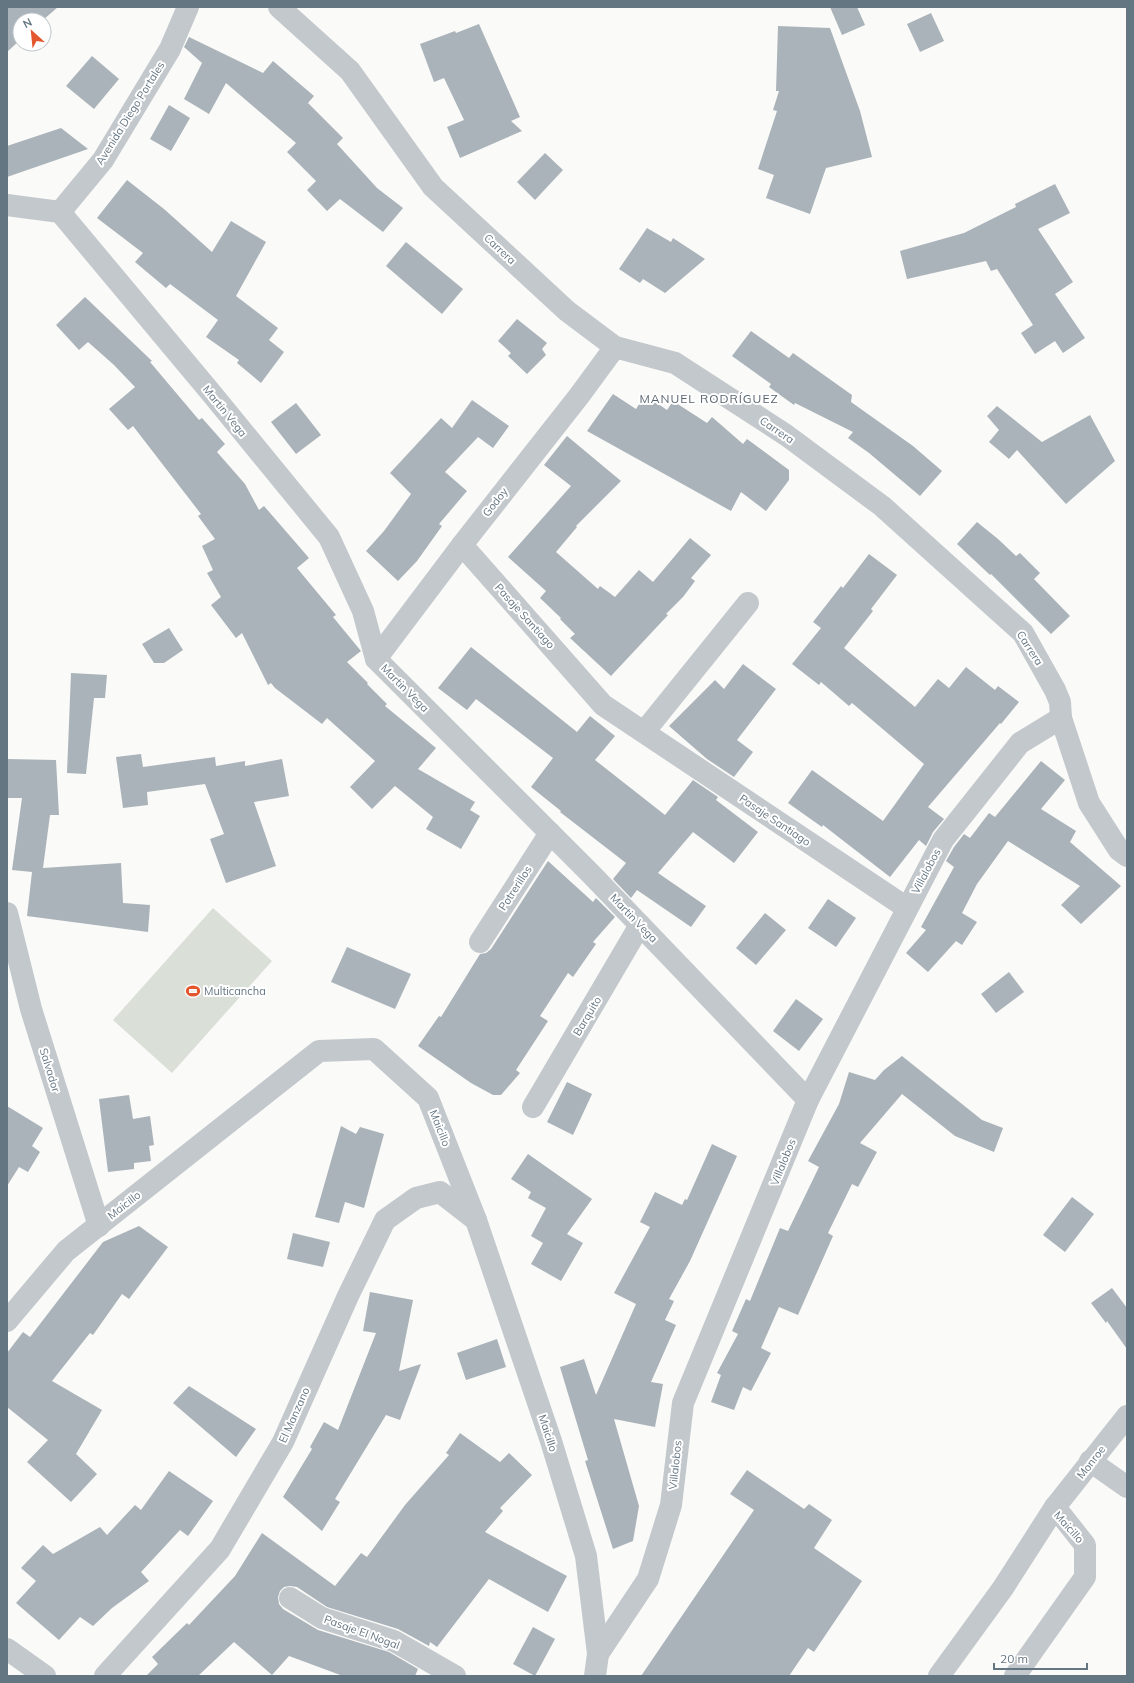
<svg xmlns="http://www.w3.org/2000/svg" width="1134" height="1683" viewBox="0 0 1134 1683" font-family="Mulish,sans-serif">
	<rect width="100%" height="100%" fill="#fafaf8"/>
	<path fill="#dadfd7" d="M 213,908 L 272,961 L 172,1073 L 113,1020 Z"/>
	<g fill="#aab3b9">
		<path d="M 7,7 L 58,7 L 43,20 L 20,20 L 20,40 L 7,52 Z"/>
		<path d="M 830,7 L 857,7 L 865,25 L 842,35 Z"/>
		<path d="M 931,13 L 944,41 L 920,52 L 907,24 Z"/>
		<path d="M 479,24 L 520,117 L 511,121 L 522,131 L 460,158 L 447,127 L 464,120 L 444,78 L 434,82 L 420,44 L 455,31 L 456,33 Z"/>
		<path d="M 778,26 L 830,28 L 860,111 L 872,157 L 826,168 L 810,214 L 766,198 L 774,175 L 758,169 L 777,111 L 773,110 L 779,91 L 776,91 Z"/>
		<path d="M 189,37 L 263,73 L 273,61 L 314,96 L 308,103 L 343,138 L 337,144 L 377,188 L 403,208 L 383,232 L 340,199 L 327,211 L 307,190 L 316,181 L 287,152 L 296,143 L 226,83 L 209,114 L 184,99 L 202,63 L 184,47 Z"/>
		<path d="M 92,56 L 119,79 L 94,109 L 66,86 Z"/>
		<path d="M 169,105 L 190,118 L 171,151 L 150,139 Z"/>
		<path d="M 61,128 L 88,149 L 7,177 L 7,146 Z"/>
		<path d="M 545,153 L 563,170 L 535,200 L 517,182 Z"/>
		<path d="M 127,180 L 164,209 L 212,252 L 231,221 L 266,242 L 236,296 L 278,328 L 269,340 L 284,352 L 261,383 L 237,363 L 239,360 L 206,337 L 218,320 L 170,284 L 166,288 L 135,262 L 143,253 L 97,218 Z"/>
		<path d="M 1055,184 L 1070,213 L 1038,229 L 1073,282 L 1055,294 L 1085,338 L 1063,353 L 1055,341 L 1035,354 L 1021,333 L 1033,325 L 997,269 L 991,271 L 986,261 L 907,279 L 900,251 L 964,233 L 1016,207 L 1015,204 Z"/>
		<path d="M 647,228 L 671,242 L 673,238 L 705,259 L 665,293 L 643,279 L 640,283 L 619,269 Z"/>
		<path d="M 406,242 L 463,289 L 442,314 L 386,266 Z"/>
		<path d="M 85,297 L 152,361 L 150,362 L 199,420 L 202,418 L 225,444 L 217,452 L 245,484 L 259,510 L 264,506 L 309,558 L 297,568 L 336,615 L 333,617 L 361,651 L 347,662 L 368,683 L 367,684 L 387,704 L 385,706 L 436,748 L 418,769 L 475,802 L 470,810 L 480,816 L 461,849 L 426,829 L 433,817 L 395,786 L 372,809 L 350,787 L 375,761 L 327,718 L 322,724 L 275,688 L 271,683 L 268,685 L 242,633 L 236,638 L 211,605 L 221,597 L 207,573 L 213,570 L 202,546 L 215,539 L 198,516 L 201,514 L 133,426 L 128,430 L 109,409 L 135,387 L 114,365 L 88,342 L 79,350 L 56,325 Z"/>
		<path d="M 517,319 L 547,343 L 542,349 L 546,355 L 527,374 L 508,356 L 511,353 L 498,341 Z"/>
		<path d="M 751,331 L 789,358 L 793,353 L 852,395 L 851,402 L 913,446 L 942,471 L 920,496 L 869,453 L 848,438 L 853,432 L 795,403 L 794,405 L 769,387 L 771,384 L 732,356 Z"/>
		<path d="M 613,394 L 636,409 L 645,395 L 667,410 L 673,401 L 707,423 L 712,417 L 743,444 L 747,439 L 789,470 L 789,480 L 766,511 L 741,492 L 731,511 L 587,431 Z"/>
		<path d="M 472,400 L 509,426 L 493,448 L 478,437 L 445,472 L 467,491 L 439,524 L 442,526 L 417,561 L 398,581 L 366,551 L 384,531 L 411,494 L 390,473 L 441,418 L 452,428 Z"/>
		<path d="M 296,403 L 321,435 L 296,454 L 271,422 Z"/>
		<path d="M 997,406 L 1042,442 L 1090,415 L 1115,461 L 1066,504 L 1017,450 L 1009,459 L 989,442 L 999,430 L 987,416 Z"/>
		<path d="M 567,436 L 621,481 L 576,526 L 577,527 L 556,552 L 598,589 L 600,586 L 615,597 L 639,570 L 653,582 L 690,538 L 711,555 L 691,578 L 695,581 L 683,597 L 666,614 L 668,615 L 611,676 L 570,638 L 575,634 L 560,619 L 561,618 L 540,598 L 546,591 L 508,557 L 571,486 L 544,465 Z"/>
		<path d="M 977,522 L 998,539 L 1016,556 L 1020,553 L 1040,573 L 1034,579 L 1070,616 L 1051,634 L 991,574 L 990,575 L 957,544 Z"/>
		<path d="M 869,554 L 897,575 L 871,609 L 873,611 L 844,648 L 915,707 L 938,679 L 949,688 L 966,667 L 995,690 L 998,686 L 1019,702 L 1001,724 L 1000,723 L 928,807 L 944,819 L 933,832 L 926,846 L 919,840 L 890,877 L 823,825 L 822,827 L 788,803 L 812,770 L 883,821 L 924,764 L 852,703 L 849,706 L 821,682 L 819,685 L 792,664 L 821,628 L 813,622 L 841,586 L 843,588 Z"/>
		<path d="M 169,628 L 183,650 L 164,663 L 154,663 L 142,644 Z"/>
		<path d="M 471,647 L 577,732 L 590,716 L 615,736 L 595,760 L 665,815 L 693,780 L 718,797 L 716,800 L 758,832 L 734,863 L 693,832 L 658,873 L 706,906 L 691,927 L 637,890 L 631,898 L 613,879 L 626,863 L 560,812 L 561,811 L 531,787 L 553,758 L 476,699 L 467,710 L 438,688 Z"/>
		<path d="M 743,664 L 776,689 L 737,740 L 753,752 L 734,777 L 707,759 L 669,726 L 715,680 L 724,689 Z"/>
		<path d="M 71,673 L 107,675 L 105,698 L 94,698 L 86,774 L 67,773 Z"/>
		<path d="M 141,754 L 143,767 L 215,757 L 216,766 L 245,761 L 245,766 L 282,759 L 289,796 L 254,802 L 276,866 L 226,883 L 210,839 L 224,834 L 205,784 L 147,792 L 148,805 L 123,808 L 116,757 Z"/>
		<path d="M 7,759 L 56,760 L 59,815 L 50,815 L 43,868 L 121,863 L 123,903 L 150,905 L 148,932 L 27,916 L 32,872 L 12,870 L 22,798 L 7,798 Z"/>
		<path d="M 1041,761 L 1065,780 L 1041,809 L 1076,831 L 1070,842 L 1121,886 L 1081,924 L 1061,905 L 1080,886 L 1008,841 L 977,884 L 962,913 L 977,922 L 962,945 L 956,941 L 928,972 L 906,953 L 926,930 L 921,927 L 954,867 L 946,861 L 954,847 L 964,834 L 970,838 L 989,813 L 995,817 Z"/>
		<path d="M 548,861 L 593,902 L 596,898 L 615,917 L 593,942 L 596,944 L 573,977 L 568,973 L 540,1016 L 548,1021 L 516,1070 L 520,1073 L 501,1095 L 493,1095 L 471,1083 L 418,1046 L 439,1016 L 441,1017 L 480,954 L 486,953 L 491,949 Z"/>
		<path d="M 828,899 L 856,918 L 836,947 L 808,928 Z"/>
		<path d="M 765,913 L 786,930 L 756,965 L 736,948 Z"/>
		<path d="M 347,947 L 411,974 L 395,1009 L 331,982 Z"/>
		<path d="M 1009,972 L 1024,992 L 996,1013 L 981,994 Z"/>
		<path d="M 796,999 L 823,1019 L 799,1051 L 773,1031 Z"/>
		<path d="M 902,1056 L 982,1120 L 1003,1128 L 994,1152 L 955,1136 L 902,1094 L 860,1143 L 877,1152 L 858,1187 L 852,1184 L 828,1233 L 833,1236 L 798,1315 L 779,1307 L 761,1348 L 771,1353 L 751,1391 L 743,1387 L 734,1410 L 711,1402 L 721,1375 L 717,1373 L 738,1334 L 732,1331 L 746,1299 L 750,1301 L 780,1228 L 788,1231 L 819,1167 L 808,1161 L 839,1104 L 849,1072 L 875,1080 L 884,1070 Z"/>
		<path d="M 567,1082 L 592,1094 L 573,1135 L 547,1122 Z"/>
		<path d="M 129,1095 L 133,1119 L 150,1116 L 154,1145 L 149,1146 L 151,1161 L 134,1163 L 134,1169 L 108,1172 L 99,1099 Z"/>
		<path d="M 7,1106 L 43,1128 L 32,1146 L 40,1152 L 28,1172 L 19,1167 L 7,1186 Z"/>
		<path d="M 341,1126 L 356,1134 L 360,1127 L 384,1134 L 364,1208 L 345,1202 L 339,1223 L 315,1217 Z"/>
		<path d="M 712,1144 L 737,1156 L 690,1261 L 669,1299 L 674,1301 L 665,1320 L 676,1325 L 651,1382 L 663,1384 L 655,1427 L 614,1419 L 639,1506 L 633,1541 L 613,1549 L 585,1461 L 588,1460 L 560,1367 L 584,1359 L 596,1395 L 636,1304 L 614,1293 L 650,1227 L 640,1222 L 655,1192 L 682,1205 L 685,1199 L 687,1200 Z"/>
		<path d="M 528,1154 L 592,1199 L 567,1234 L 583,1243 L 561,1281 L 531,1264 L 543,1243 L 531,1236 L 546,1208 L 528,1198 L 531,1192 L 511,1179 Z"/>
		<path d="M 1072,1197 L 1094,1214 L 1065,1252 L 1043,1235 Z"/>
		<path d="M 139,1226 L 168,1247 L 129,1299 L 122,1294 L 93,1335 L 90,1333 L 52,1381 L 102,1410 L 76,1454 L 97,1474 L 71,1502 L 27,1462 L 48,1440 L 7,1407 L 7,1353 L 23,1332 L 30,1337 L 103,1242 Z"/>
		<path d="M 293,1233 L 330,1242 L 323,1267 L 287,1259 Z"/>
		<path d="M 1112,1288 L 1127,1308 L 1127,1349 L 1107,1321 L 1106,1323 L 1091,1303 Z"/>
		<path d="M 370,1292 L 413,1300 L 399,1371 L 421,1364 L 400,1420 L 386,1415 L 335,1499 L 340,1502 L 322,1531 L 283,1497 L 312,1449 L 310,1447 L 324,1422 L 338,1430 L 376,1333 L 363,1331 Z"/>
		<path d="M 497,1339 L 506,1367 L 466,1380 L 457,1353 Z"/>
		<path d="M 189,1386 L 256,1429 L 236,1457 L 173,1403 Z"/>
		<path d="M 460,1433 L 500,1462 L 509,1453 L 532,1475 L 500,1508 L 503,1511 L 485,1532 L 567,1576 L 548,1612 L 489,1579 L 437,1647 L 430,1642 L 429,1646 L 398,1629 L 327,1607 L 297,1587 L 290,1586 L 284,1587 L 280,1591 L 278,1597 L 279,1604 L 283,1609 L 318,1630 L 389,1652 L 418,1669 L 415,1676 L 343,1676 L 289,1656 L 272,1675 L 234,1642 L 198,1676 L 146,1676 L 158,1664 L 152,1657 L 187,1623 L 189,1625 L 235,1576 L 262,1533 L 335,1586 L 361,1553 L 367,1557 L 405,1505 L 449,1455 L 446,1453 Z"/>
		<path d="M 747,1470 L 804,1509 L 809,1504 L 832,1520 L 814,1548 L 862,1581 L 814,1652 L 808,1648 L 789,1676 L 641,1676 L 754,1510 L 730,1494 Z"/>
		<path d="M 169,1471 L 213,1501 L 188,1536 L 180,1530 L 141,1572 L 149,1581 L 112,1608 L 93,1626 L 80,1617 L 59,1640 L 16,1603 L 36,1581 L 21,1568 L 43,1545 L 53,1554 L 100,1527 L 107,1535 L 135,1505 L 141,1510 Z"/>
		<path d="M 533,1627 L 555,1639 L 535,1676 L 513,1664 Z"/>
	</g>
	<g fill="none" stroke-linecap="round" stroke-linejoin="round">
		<g stroke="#c3c8cc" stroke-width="22">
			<path d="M 279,7 L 350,71 L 433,187 L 567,311 L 615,347 L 675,363 L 786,435 L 882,506 L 1023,633 L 1055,690 L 1060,702 L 1061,718 L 1089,803 L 1119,850 L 1127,856"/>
			<path d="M 7,205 L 60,212 L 212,394 L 329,537 L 363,611 L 376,659 L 591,874 L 808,1100"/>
			<path d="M 60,212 L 103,160 L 170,49 L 188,7"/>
			<path d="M 462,545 L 603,705 L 907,908"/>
			<path d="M 376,659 L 462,545 L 579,396 L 615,347"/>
			<path d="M 644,732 L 748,603"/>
			<path d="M 7,913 L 31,1009 L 99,1226"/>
			<path d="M 480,942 L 550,833"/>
			<path d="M 533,1107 L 640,925"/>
			<path d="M 7,1321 L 66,1251 L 319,1051 L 374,1049 L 428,1098 L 476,1220 L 551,1441 L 586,1556 L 598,1654 L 595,1676"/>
			<path d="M 1090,1461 L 1127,1487"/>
			<path d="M 290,1598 L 322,1618 L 394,1641 L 455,1676"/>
			<path d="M 7,1649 L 45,1676"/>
			<path d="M 598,1654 L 648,1579 L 671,1505 L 683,1403 L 808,1100 L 943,840 L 1020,743 L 1061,718"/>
			<path d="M 105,1676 L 220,1549 L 283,1442 L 348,1296 L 385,1220 L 416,1198 L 440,1192 L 476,1220"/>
			<path d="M 939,1676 L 1003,1588 L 1055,1507 L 1127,1416"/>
			<path d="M 1015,1676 L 1085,1577 L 1085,1545 L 1055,1507"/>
		</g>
	</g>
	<defs>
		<symbol id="stadium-bare" viewBox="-9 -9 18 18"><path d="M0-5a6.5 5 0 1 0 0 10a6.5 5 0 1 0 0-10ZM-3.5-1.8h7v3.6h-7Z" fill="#e4572e" stroke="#fff" stroke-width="2.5" paint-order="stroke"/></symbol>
	</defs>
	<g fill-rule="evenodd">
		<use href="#stadium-bare" x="183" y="981" width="20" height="20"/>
	</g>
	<g text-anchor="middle" stroke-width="4" stroke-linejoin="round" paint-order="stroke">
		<g font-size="11" fill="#657683" stroke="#fff">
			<text transform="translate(130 113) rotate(-58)" y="4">Avenida Diego Portales</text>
			<text transform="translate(500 249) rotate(43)" y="4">Carrera</text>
			<text transform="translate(225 411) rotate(51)" y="4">Martin Vega</text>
			<text transform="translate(777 430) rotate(34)" y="4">Carrera</text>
			<text transform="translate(495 502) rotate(-52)" y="4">Godoy</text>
			<text transform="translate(525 616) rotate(48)" y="4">Pasaje Santiago</text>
			<text transform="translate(1030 648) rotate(57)" y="4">Carrera</text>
			<text transform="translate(405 688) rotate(45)" y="4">Martin Vega</text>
			<text transform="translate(775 820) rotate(34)" y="4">Pasaje Santiago</text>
			<text transform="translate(926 871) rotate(-62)" y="4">Villalobos</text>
			<text transform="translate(515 888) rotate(-57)" y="4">Potrerillos</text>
			<text transform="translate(634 918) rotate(46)" y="4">Martin Vega</text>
			<text transform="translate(587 1016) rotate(-59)" y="4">Barquito</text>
			<text transform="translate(50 1070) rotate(73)" y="4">Salvador</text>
			<text transform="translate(440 1128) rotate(68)" y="4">Maicillo</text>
			<text transform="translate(783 1162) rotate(-68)" y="4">Villalobos</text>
			<text transform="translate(124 1205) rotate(-38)" y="4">Maicillo</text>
			<text transform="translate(294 1415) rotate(-66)" y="4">El Manzano</text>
			<text transform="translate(548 1433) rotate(72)" y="4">Maicillo</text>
			<text transform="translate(1091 1462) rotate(-52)" y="4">Monroe</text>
			<text transform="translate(675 1465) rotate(-84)" y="4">Villalobos</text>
			<text transform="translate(1069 1527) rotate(48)" y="4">Maicillo</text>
			<text transform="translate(362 1632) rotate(20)" y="4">Pasaje El Nogal</text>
		</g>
		<g font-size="11" fill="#657683" stroke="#fff" text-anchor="start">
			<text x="204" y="995">Multicancha</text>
		</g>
		<g font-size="12" letter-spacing="1" fill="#57646e" stroke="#fff">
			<text x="709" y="403">MANUEL RODRÍGUEZ</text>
		</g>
	</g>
	<rect width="1134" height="1683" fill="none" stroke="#657683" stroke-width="16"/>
	<g transform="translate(32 32) rotate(333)"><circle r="19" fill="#ffffff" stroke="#c1c8cd"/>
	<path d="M0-3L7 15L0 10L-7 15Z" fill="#e4572e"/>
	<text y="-6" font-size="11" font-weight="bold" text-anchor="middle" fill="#657683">N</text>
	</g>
	<path d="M994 1663v6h93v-6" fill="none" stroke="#657683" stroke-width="2"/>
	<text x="1000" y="1663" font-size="12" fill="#657683" stroke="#ffffff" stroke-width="3" paint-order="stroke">20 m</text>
</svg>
